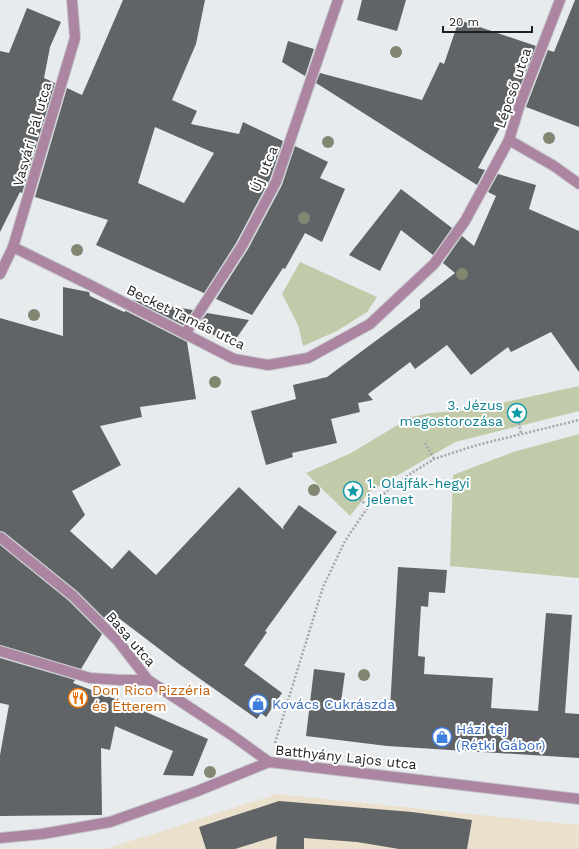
<svg xmlns="http://www.w3.org/2000/svg" width="579" height="849" viewBox="0 0 579 849" font-family="'Work Sans',sans-serif">
	<rect width="100%" height="100%" fill="#e8ebee"/>
	<path fill="#eae0cb" d="M 277,794 L 579,825 L 579,849 L 106,849 Z"/>
	<g fill="#c1caa9">
		<path d="M 300,262 L 377,297 L 367,312 L 337,331 L 303,346 L 298,325 L 282,294 Z"/>
		<path d="M 579,386 L 579,411 L 455,442 L 369,492 L 350,516 L 306,473 L 351,453 L 411,417 L 430,413 L 469,410 Z"/>
		<path d="M 579,434 L 579,578 L 450,566 L 453,475 L 513,452 Z"/>
	</g>
	<g fill="#616466" fill-rule="evenodd">
		<path d="M 123,0 L 205,0 L 196,44 L 172,100 L 197,111 L 191,124 L 239,134 L 243,122 L 283,141 L 270,179 L 236,243 L 204,293 L 96,245 L 108,220 L 35,197 L 67,88 L 82,95 ZM 155,127 L 214,153 L 184,203 L 138,183 Z"/>
		<path d="M 362,0 L 406,0 L 397,31 L 357,20 Z"/>
		<path d="M 575,0 L 579,0 L 579,127 L 526,107 L 548,50 L 554,52 Z"/>
		<path d="M 27,8 L 61,22 L 50,47 L 44,78 L 55,83 L 22,193 L 20,192 L 0,232 L 0,51 L 9,53 Z"/>
		<path d="M 459,20 L 536,46 L 514,102 L 478,168 L 485,170 L 477,185 L 316,83 L 320,73 L 422,100 L 440,62 L 444,64 Z"/>
		<path d="M 288,41 L 314,49 L 305,76 L 282,62 Z"/>
		<path d="M 295,146 L 328,162 L 320,178 L 345,189 L 322,242 L 305,233 L 285,269 L 283,268 L 252,315 L 216,299 L 248,249 L 282,185 Z"/>
		<path d="M 498,174 L 536,185 L 529,209 L 579,231 L 579,372 L 551,332 L 511,352 L 508,347 L 471,375 L 447,345 L 415,369 L 410,362 L 368,394 L 373,400 L 358,403 L 360,412 L 331,419 L 337,443 L 292,453 L 293,457 L 266,465 L 251,411 L 296,399 L 293,385 L 327,377 L 420,308 L 420,300 L 455,273 L 443,263 L 462,236 L 474,246 L 496,196 L 488,192 Z"/>
		<path d="M 401,189 L 452,228 L 433,255 L 401,230 L 380,271 L 349,255 Z"/>
		<path d="M 63,287 L 89,292 L 90,296 L 124,312 L 126,311 L 187,342 L 196,399 L 140,407 L 142,417 L 100,426 L 121,465 L 72,491 L 85,515 L 70,531 L 112,569 L 129,550 L 156,575 L 239,487 L 284,530 L 283,527 L 299,505 L 337,532 L 265,631 L 267,632 L 244,665 L 282,693 L 266,717 L 261,713 L 257,719 L 179,664 L 116,616 L 110,624 L 77,591 L 4,532 L 0,531 L 0,318 L 63,336 Z"/>
		<path d="M 133,300 L 193,310 L 188,318 L 183,315 L 184,324 L 183,325 Z"/>
		<path d="M 207,313 L 249,320 L 231,346 L 198,325 Z"/>
		<path d="M 0,545 L 69,601 L 102,634 L 81,669 L 0,645 Z"/>
		<path d="M 398,567 L 447,570 L 445,593 L 429,592 L 428,607 L 421,606 L 418,656 L 425,657 L 424,674 L 493,678 L 491,708 L 538,711 L 546,613 L 572,615 L 565,713 L 579,714 L 579,758 L 387,746 L 306,736 L 314,669 L 345,673 L 341,702 L 390,709 Z"/>
		<path d="M 0,658 L 75,680 L 73,683 L 123,702 L 208,739 L 193,776 L 163,775 L 173,751 L 115,726 L 110,750 L 101,748 L 102,815 L 0,816 L 0,755 L 9,705 L 0,703 Z"/>
		<path d="M 279,801 L 412,812 L 472,820 L 467,849 L 399,849 L 357,842 L 304,838 L 304,849 L 276,849 L 277,836 L 235,849 L 206,849 L 199,827 Z"/>
	</g>
	<g fill="none" stroke-linecap="round" stroke-linejoin="round">
		<defs>
			<g id="minor">
				<path d="M 509,140 L 554,166 L 579,184"/>
				<path d="M 13,247 L 92,286 L 234,359 L 268,365 L 308,358 L 370,324 L 434,264 L 465,221 L 509,140 L 520,104 L 560,0"/>
				<path d="M 0,274 L 13,247 L 75,38 L 72,0"/>
				<path d="M 185,334 L 242,246 L 276,182 L 338,0"/>
				<path d="M 0,537 L 73,596 L 118,641 L 148,680 L 233,736 L 269,762"/>
				<path d="M 0,651 L 90,678 L 121,680 L 148,680"/>
				<path d="M 0,838 L 42,834 L 110,822 L 195,792 L 269,762 L 579,799"/>
			</g>
		</defs>
		<use href="#minor" stroke="#c3c6c9" stroke-width="12"/>
		<g stroke="#a4a7a9" stroke-width="2.5" stroke-dasharray="2 2" stroke-linecap="butt">
			<path d="M 518,419 L 521,433"/>
			<path d="M 425,443 L 434,459"/>
			<path d="M 357,496 L 368,507"/>
			<path d="M 275,743 L 323,587 L 345,541 L 368,507 L 399,481 L 434,459 L 477,445 L 579,420"/>
		</g>
		<use href="#minor" stroke="#ab85a2" stroke-width="10"/>
	</g>
	<g fill="#818771">
		<circle cx="396" cy="52" r="6"/>
		<circle cx="549" cy="138" r="6"/>
		<circle cx="328" cy="142" r="6"/>
		<circle cx="304" cy="218" r="6"/>
		<circle cx="77" cy="250" r="6"/>
		<circle cx="462" cy="274" r="6"/>
		<circle cx="34" cy="315" r="6"/>
		<circle cx="215" cy="382" r="6"/>
		<circle cx="314" cy="490" r="6"/>
		<circle cx="364" cy="675" r="6"/>
		<circle cx="210" cy="772" r="6"/>
	</g>
	<defs>
		<symbol id="sight-ring" viewBox="-11 -11 22 22"><circle r="9.5" fill="#fff" stroke="#0f9aa8" stroke-width="1.5"/><path d="M0-6L1.8-2.2L6-1.7L2.9 1.2L3.7 5.4L0 3.3L-3.7 5.4L-2.9 1.2L-6-1.7L-1.8-2.2Z" fill="#0f9aa8"/></symbol>
		<symbol id="restaurant-ring" viewBox="-11 -11 22 22"><circle r="9.5" fill="#fff" stroke="#e8710a" stroke-width="1.5"/><path d="M-5-6h1v4h1v-4h1v4h1v-4h1v5L-1.5 .5V6h-2V.5L-5-1ZM5-6V6H3V1.5H1.5Q1.5-4 5-6Z" fill="#e8710a"/></symbol>
		<symbol id="shop-ring" viewBox="-11 -11 22 22"><circle r="9.5" fill="#fff" stroke="#3f7fe0" stroke-width="1.5"/><path d="M-5-2.5h2.3a2.7 3.5 0 0 1 5.4 0H5L5.5 6h-11ZM-1.5-2.5h3a1.5 2.3 0 0 0-3 0Z" fill="#3f7fe0"/></symbol>
	</defs>
	<g fill-rule="evenodd">
		<use href="#sight-ring" x="506" y="402" width="22" height="22"/>
		<use href="#sight-ring" x="342" y="480" width="22" height="22"/>
		<use href="#restaurant-ring" x="67" y="687" width="22" height="22"/>
		<use href="#shop-ring" x="247" y="693" width="22" height="22"/>
		<use href="#shop-ring" x="431" y="726" width="22" height="22"/>
	</g>
	<g text-anchor="middle" stroke-width="4" stroke-linejoin="round" paint-order="stroke">
		<g font-size="14" fill="#1d1f20" stroke="#fff">
			<text transform="translate(513 88) rotate(-71)" y="5">Lépcső utca</text>
			<text transform="translate(32 134) rotate(-74)" y="5">Vasvári Pál utca</text>
			<text transform="translate(264 169) rotate(-67)" y="5">Új utca</text>
			<text transform="translate(186 317) rotate(26)" y="5">Becket Tamás utca</text>
			<text transform="translate(131 639) rotate(49)" y="5">Basa utca</text>
			<text transform="translate(346 757) rotate(6)" y="5">Batthyány Lajos utca</text>
		</g>
		<g font-size="14" fill="#0d838f" stroke="#fff" text-anchor="end">
			<text x="503" y="410">3. Jézus<tspan x="503" dy="16">megostorozása</tspan></text>
			<text x="367" y="488" text-anchor="start">1. Olajfák-hegyi<tspan x="367" dy="16">jelenet</tspan></text>
		</g>
		<g font-size="14" fill="#c56008" stroke="#fff" text-anchor="start">
			<text x="92" y="695">Don Rico Pizzéria<tspan x="92" dy="16">és Étterem</tspan></text>
		</g>
		<g font-size="14" fill="#366cbe" stroke="#fff" text-anchor="start">
			<text x="272" y="709">Kovács Cukrászda</text>
			<text x="456" y="734">Házi tej<tspan x="456" dy="16">(Rétki Gábor)</tspan></text>
		</g>
	</g>
	<path d="M443 26v6h89v-6" fill="none" stroke="#1d1f20" stroke-width="2"/>
	<text x="449" y="26" font-size="12" fill="#1d1f20" stroke="#ffffff" stroke-width="3" paint-order="stroke">20 m</text>
</svg>
